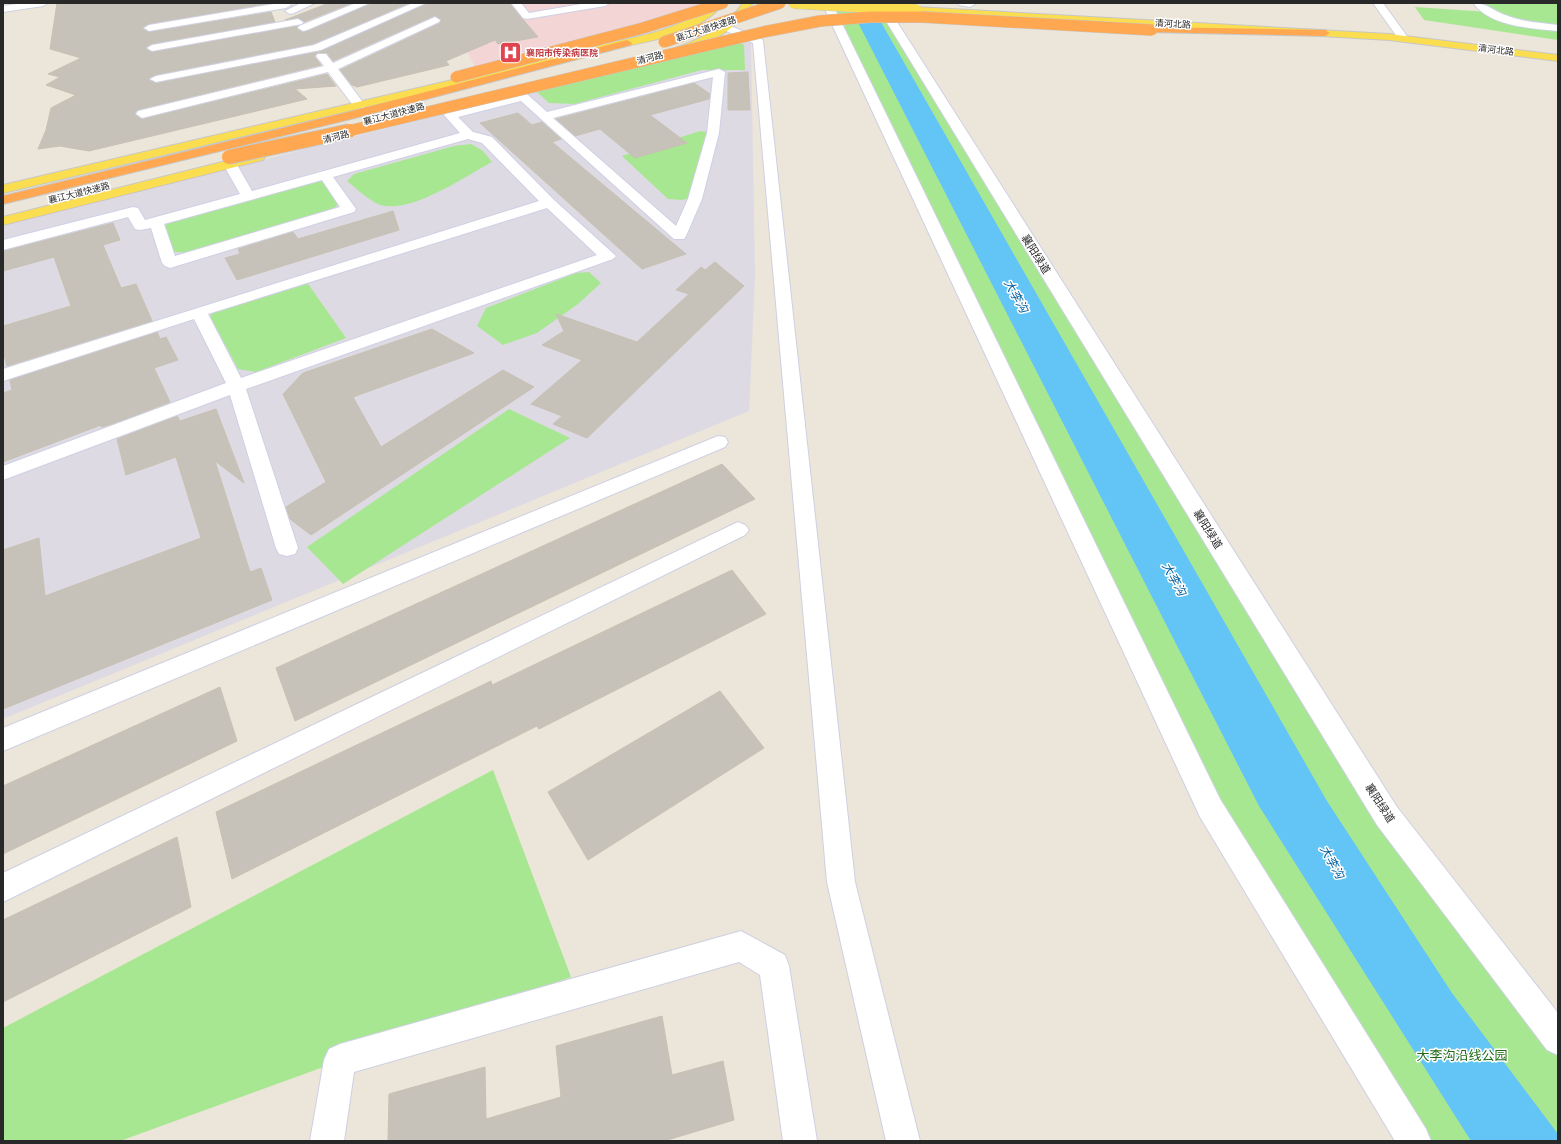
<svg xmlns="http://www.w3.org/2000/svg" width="1561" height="1144" viewBox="0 0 1561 1144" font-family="Poppins,'Noto Sans SC',sans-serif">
	<rect width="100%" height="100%" fill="#ece5d9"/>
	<path fill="#dddae4" d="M 741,38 L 751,43 L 755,275 L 749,411 L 3,719 L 3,226 Z"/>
	<path fill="#f4d5d5" d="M 442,3 L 699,3 L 699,4 L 680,17 L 477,71 Z"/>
	<g fill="#a8e791">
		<path d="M 830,3 L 880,3 L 1387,816 L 1558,1039 L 1558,1141 L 1414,1141 L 1210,808 Z"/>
		<path d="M 1478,3 L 1558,3 L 1558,40 L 1424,20 L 1415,7 L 1488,12 Z"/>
		<path d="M 735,40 L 744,45 L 745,70 L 702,70 L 574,104 L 549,103 L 537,92 Z"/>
		<path d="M 700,131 L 713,133 L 689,198 L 682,200 L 668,199 L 622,156 Z"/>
		<path d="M 471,144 L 483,151 L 492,162 C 464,177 417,210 385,206 C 372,204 357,189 347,181 L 354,174 L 454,146 Z"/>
		<path d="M 304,180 L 331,183 L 342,200 L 328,215 L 200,254 L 166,251 L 159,230 L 179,215 Z"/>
		<path d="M 589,272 L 601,283 L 578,304 L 537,333 L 503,345 L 477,326 L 486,308 L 576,273 Z"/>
		<path d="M 306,281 L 346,338 L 256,372 L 238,369 L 210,316 L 216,310 Z"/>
		<path d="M 509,409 L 570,438 L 343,584 L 307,547 Z"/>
		<path d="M 493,770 L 571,977 L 120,1141 L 3,1141 L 3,1028 Z"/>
	</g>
	<path fill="#63c5f6" d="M 848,3 L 870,3 L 1327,801 L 1452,993 L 1558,1134 L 1558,1141 L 1471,1141 L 1259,806 Z"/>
	<g fill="#c7c2b9" stroke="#c7c1b2">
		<path d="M 57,3 L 268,4 L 149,24 L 143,29 L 149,32 L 271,12 L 275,22 L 152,44 L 146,49 L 152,52 L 297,26 L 297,29 L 303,32 L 371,3 L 409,3 L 314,44 L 156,75 L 149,78 L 156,83 L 321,51 L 427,3 L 509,3 L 538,37 L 498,44 L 495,40 L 446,61 L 449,65 L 357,87 L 352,85 L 340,70 L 440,23 L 441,20 L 434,16 L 333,61 L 327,53 L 318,52 L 314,56 L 321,65 L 138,110 L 135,114 L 142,119 L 327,74 L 336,86 L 295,89 L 307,99 L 89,151 L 60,146 L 38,149 L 46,130 L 51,108 L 76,95 L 46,85 L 60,77 L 48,74 L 81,58 L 50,49 Z"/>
		<path d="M 329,3 L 352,3 L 304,22 L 298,18 L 285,20 Z"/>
		<path d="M 748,72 L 750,110 L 728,110 L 728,73 Z"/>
		<path d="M 694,83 L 710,94 L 709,99 L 650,115 L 687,143 L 635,158 L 600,129 L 575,136 L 556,119 Z"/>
		<path d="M 518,113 L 532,125 L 542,122 L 561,139 L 552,142 L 686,254 L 642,269 L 480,123 Z"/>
		<path d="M 393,211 L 399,230 L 237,280 L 225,258 L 240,254 L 238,249 L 293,232 L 298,239 Z"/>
		<path d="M 113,223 L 120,240 L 103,245 L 121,288 L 136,284 L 152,321 L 7,366 L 3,351 L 3,326 L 71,306 L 54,257 L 3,271 L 3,251 Z"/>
		<path d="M 715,262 L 744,286 L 587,438 L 553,424 L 562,416 L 531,404 L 582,360 L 542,345 L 564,331 L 556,314 L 637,342 L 689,294 L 676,290 L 701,267 L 705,270 Z"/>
		<path d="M 432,329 L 474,353 L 353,397 L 381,447 L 503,370 L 534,387 L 311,535 L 290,519 L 286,507 L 326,482 L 283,394 L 303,373 Z"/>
		<path d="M 157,332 L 160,339 L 166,337 L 178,360 L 154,368 L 170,402 L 113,424 L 101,427 L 101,425 L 3,462 L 3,393 L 12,390 L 10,380 Z"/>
		<path d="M 216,409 L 244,483 L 215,461 L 250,572 L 261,568 L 272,600 L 3,709 L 3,550 L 39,538 L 45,596 L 201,538 L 176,457 L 126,475 L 117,439 L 177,416 L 180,421 Z"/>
		<path d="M 722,464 L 755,499 L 295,721 L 276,668 Z"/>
		<path d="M 732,570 L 766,614 L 539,729 L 537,726 L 232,879 L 216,812 L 491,681 L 492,685 Z"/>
		<path d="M 220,687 L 237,741 L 3,854 L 3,786 Z"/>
		<path d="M 720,691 L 764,748 L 588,860 L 548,792 Z"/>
		<path d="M 177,837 L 191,907 L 3,1002 L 3,920 Z"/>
		<path d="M 662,1016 L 672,1075 L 723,1061 L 734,1120 L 664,1141 L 388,1141 L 389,1094 L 485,1067 L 486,1119 L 561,1097 L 556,1046 Z"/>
	</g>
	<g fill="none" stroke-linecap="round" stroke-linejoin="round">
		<defs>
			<g id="minor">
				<path d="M 23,3 L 48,3 L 43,6 L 3,12 L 3,6 Z"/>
				<path d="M 280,3 L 290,3 L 291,5 L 286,8 L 149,31 L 144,28 L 149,25 Z"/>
				<path d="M 301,3 L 315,3 L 294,13 L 290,14 L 285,11 Z"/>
				<path d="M 356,3 L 370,3 L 307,30 L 303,31 L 298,28 L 299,26 Z"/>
				<path d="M 413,3 L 426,3 L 321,50 L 156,82 L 150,79 L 156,76 L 314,45 Z"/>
				<path d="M 511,3 L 521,3 L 529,13 L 587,3 L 610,3 L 605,6 L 527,19 L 523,18 Z"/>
				<path d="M 822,3 L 832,3 L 1220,799 L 1426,1129 L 1431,1141 L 1395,1141 L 1200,817 Z"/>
				<path d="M 875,3 L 885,3 L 1397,807 L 1558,1013 L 1558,1055 L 1547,1050 L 1377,825 Z"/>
				<path d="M 958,3 L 974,3 L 975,4 L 970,7 L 959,5 Z"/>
				<path d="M 1373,3 L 1383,3 L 1409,39 L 1408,41 L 1400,41 Z"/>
				<path d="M 1473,3 C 1488,3 1494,12 1508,16 C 1524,22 1541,23 1558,25 L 1558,31 C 1531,28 1491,27 1473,3 Z"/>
				<path d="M 435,17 L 440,20 L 439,22 L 338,69 L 365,105 L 363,108 L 355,108 L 328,72 L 142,118 L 136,114 L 138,111 L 324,66 L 316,56 L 318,54 L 326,54 L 333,63 Z"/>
				<path d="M 298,19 L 303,22 L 302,24 L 152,51 L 147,48 L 152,45 Z"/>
				<path d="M 728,25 L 762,39 L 763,41 L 855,882 L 920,1141 L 886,1141 L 827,882 L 753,43 L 724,30 L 723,28 L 724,26 Z"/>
				<path d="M 719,69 L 725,72 L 719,133 L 702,199 L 686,236 L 684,239 L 674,239 L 521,101 L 458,117 L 473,132 L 492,137 L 554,200 L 616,256 L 613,259 L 246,389 L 298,548 L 295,554 L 287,556 L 279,554 L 276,548 L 230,395 L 3,480 L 3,466 L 226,383 L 194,319 L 3,381 L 3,369 L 539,201 L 482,143 L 468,139 L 333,177 L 356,209 L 354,212 L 170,268 L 165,266 L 162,263 L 151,228 L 140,230 L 135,229 L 128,217 L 3,250 L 3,240 L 133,207 L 138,208 L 145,220 L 240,194 L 223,164 L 225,161 L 235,161 L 252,191 L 460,133 L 444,115 L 446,112 L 523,93 L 527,94 L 547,112 ZM 713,77 L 707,133 L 688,199 L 676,226 L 553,118 ZM 322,180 L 340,207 L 175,256 L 164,224 ZM 547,208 L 597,255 L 241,378 L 208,314 Z"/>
				<path d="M 718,436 L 725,437 L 728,442 L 725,447 L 3,751 L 3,728 Z"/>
				<path d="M 738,522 L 745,525 L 749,530 L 745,535 L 3,902 L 3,873 Z"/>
				<path d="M 741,931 L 785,955 L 789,966 L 817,1141 L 783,1141 L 760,975 L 739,962 L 354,1072 L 344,1141 L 310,1141 L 324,1060 L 329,1049 L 340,1044 Z"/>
			</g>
			<g id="major">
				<path d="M 713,3 L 724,3 C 699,36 639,43 601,51 L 596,48 L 597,46 C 638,36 680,31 713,3 Z"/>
				<path d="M 743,3 L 753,3 C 738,25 721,38 696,47 C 690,50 682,54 675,52 L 674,50 L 675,48 C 703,38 726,27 743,3 Z"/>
				<path d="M 916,7 L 1389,34 L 1558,55 L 1558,61 L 1389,40 L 912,12 L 911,10 Z"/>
				<path d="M 559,55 L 565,58 L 563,60 L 3,193 L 3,185 Z"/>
				<path d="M 258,153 L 263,154 L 265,157 L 263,160 L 3,225 L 3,217 Z"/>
			</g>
			<g id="highway">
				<path d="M 1152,27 L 1325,30 L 1330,33 L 1325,36 L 1148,32 L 1147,30 L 1148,28 Z"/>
				<path d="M 627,40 L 632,43 L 631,45 L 355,118 L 3,204 L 3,196 L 348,112 Z"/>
			</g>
		</defs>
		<use href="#minor" stroke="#ced0e3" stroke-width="2"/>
		<use href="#major" stroke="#c7c7c7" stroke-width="2"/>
		<use href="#highway" stroke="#c7c7c7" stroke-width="2"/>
		<use href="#minor" fill="#fff" fill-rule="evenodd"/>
		<use href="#major" fill="#fade50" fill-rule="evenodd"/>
		<use href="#highway" fill="#ffa851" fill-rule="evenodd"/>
		<defs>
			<path id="major-bridge" d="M 794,3 L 916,10"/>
			<g id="highway-bridge-far1">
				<path d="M 664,42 L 780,3"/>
				<path d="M 456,77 L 643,28 L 723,3"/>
				<path d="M 344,132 L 763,32 L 820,21 L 870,17 L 922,17 L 1152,30"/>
			</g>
			<path id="highway-bridge" d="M 229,157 L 349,131"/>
		</defs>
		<use href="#major-bridge" stroke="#c7c7c7" stroke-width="12" stroke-linecap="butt"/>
		<use href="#highway-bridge-far1" stroke="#c7c7c7" stroke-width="12" stroke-linecap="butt"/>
		<use href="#highway-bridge" stroke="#c7c7c7" stroke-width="16" stroke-linecap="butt"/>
		<use href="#major-bridge" stroke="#fade50" stroke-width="11"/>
		<use href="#highway-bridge-far1" stroke="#ffa851" stroke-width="11"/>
		<use href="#highway-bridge" stroke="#ffa851" stroke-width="14"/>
	</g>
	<defs>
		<symbol id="hospital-square" viewBox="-11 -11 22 22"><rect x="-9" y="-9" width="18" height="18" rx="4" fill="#e0444e" stroke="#fff"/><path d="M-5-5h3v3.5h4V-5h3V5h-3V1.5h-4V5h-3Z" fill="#fff"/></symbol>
	</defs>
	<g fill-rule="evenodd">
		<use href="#hospital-square" x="498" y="40" width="25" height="25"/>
	</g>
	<g text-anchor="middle" stroke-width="3" stroke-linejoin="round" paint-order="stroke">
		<g font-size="9" fill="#282828" stroke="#fff">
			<text transform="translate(1173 24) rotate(3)" y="3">清河北路</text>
			<text transform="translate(706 29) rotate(-18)" y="3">襄江大道快速路</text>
			<text transform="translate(1496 50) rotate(7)" y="3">清河北路</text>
			<text transform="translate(650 58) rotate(-14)" y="3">清河路</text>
			<text transform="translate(394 114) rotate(-15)" y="3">襄江大道快速路</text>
			<text transform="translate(336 137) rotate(-14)" y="3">清河路</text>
			<text transform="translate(79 193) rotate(-14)" y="3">襄江大道快速路</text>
		</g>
		<g font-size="9" font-weight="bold" fill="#be3a42" stroke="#fff" text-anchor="start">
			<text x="526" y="56">襄阳市传染病医院</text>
		</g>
		<g font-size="11" fill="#282828" stroke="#fff">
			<text transform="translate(1036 254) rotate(58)" y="4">襄阳绿道</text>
			<text transform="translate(1208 529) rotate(58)" y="4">襄阳绿道</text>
			<text transform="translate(1380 803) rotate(57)" y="4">襄阳绿道</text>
		</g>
		<g font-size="12" font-style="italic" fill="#0460a0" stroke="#fff">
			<text transform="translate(1016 296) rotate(61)" y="4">大李沟</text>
			<text transform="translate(1174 579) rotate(61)" y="4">大李沟</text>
			<text transform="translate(1332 862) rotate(61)" y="4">大李沟</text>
		</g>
		<g font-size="13" fill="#206915" stroke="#fff">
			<text x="1462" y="1060">大李沟沿线公园</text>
		</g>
	</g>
	<rect width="1561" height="1144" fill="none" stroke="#282828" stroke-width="8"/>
</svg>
